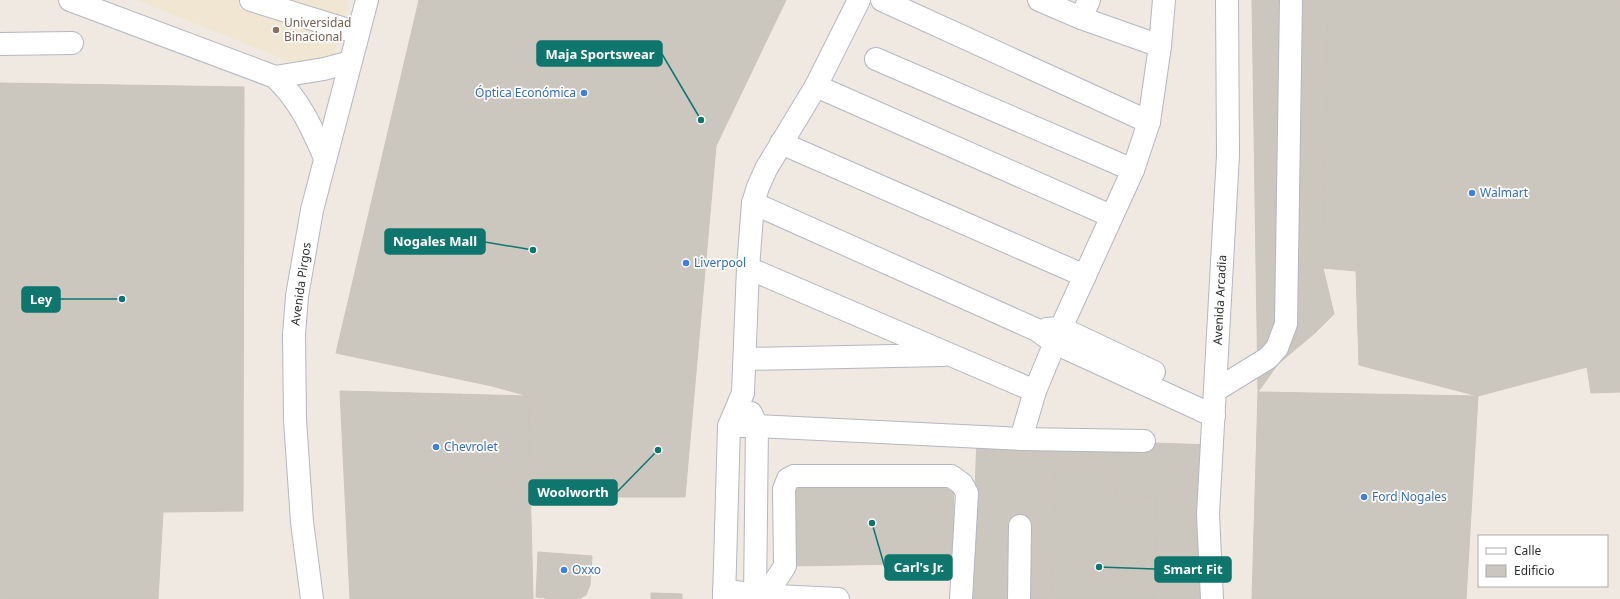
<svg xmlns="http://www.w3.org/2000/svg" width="1620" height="599" viewBox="0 0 1620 599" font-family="'Noto Sans',sans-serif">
	<rect width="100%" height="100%" fill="#efe9e1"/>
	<path fill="#f0e6d1" d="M 137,0 L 349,0 L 332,60 L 296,64 Z"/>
	<g fill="#cbc7bf" stroke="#cbc5ba">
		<path d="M 419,0 L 786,0 L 716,146 L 685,497 L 531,497 L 528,396 L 492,386 L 336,353 Z"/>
		<path d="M 1252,0 L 1328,0 L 1323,268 L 1334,314 L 1315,333 L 1278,364 L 1258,392 Z"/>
		<path d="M 1328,0 L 1620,0 L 1620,392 L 1591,393 L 1587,367 L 1478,396 L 1359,365 L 1356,271 L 1323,268 Z"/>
		<path d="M 0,83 L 244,87 L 243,511 L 163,512 L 158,599 L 0,599 Z"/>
		<path d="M 340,391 L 528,396 L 533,599 L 350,599 Z"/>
		<path d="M 1258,392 L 1478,396 L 1466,599 L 1252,599 Z"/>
		<path d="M 977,437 L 1212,445 L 1212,599 L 971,599 Z"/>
		<path d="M 1055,468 L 1117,469 L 1116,496 L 1156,497 L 1154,599 L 1052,599 Z"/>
		<path d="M 953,480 L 955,563 L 791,566 L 789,483 Z"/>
		<path d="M 538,552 L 592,556 L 590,585 L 586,595 L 579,599 L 553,599 L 536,597 Z"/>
		<path d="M 651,593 L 682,594 L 682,599 L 651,599 Z"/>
	</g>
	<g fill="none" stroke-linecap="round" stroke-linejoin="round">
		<defs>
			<g id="minor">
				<path d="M 70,0 L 275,77 C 300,101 311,126 325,158"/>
				<path d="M 251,0 L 358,33"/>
				<path d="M 882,0 L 1149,122"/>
				<path d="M 1039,0 L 1081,18 L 1160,46"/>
				<path d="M 1081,18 L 1089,0"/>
				<path d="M 0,44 L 72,43"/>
				<path d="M 876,59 L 1133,170"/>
				<path d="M 275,77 L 324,69 L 350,62"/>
				<path d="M 816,86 L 1111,216"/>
				<path d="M 781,143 L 1085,276"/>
				<path d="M 753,203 L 1037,330 L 1055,343 L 1214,416"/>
				<path d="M 748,268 L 1035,391"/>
				<path d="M 1047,329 L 1061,328 L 1154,372"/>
				<path d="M 745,359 L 943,355"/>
				<path d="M 1216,390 L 1268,358 L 1277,348 L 1286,324 L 1291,0"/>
				<path d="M 751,413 L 757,426 L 755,599"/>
				<path d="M 729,426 L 757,426 L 1021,439 L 1144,441"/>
				<path d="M 1021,439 L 1035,391 L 1061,328 L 1133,170 L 1149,122 L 1160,46 L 1164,0"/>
				<path d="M 724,590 L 755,595 L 838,599"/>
				<path d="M 766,595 L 785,566 L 784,489 L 788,479 L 794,476 L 951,476 L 962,484 L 967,493 L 961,599"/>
				<path d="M 312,599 L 302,522 L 295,420 L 294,335 L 297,296 L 312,210 L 367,0"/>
				<path d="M 724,599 L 729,426 L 743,393 L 748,268 L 753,203 L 758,187 L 766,169 L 816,86 L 859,0"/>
				<path d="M 1019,599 L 1020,526"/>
				<path d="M 1212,599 L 1208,514 L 1228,155 L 1227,0"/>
			</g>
		</defs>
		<use href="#minor" stroke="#b4b7c1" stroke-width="24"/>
		<use href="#minor" stroke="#fff" stroke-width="22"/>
	</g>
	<circle fill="#8d6e63" stroke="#fff" stroke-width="1.5" cx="276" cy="30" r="4"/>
	<g fill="#3f7fe0" stroke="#fff" stroke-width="1.5">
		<circle cx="584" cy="93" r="4"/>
		<circle cx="1472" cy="193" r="4"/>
		<circle cx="686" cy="263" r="4"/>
		<circle cx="436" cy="447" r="4"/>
		<circle cx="1364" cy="497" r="4"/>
		<circle cx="564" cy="570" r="4"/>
	</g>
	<g text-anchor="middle" stroke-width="3.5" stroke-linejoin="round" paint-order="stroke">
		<g font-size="12" fill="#785e54" stroke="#fff" text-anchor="start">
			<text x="284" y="27">Universidad<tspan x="284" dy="14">Binacional</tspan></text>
		</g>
		<g font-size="12" fill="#366cbe" stroke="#fff" text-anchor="start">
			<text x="576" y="97" text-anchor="end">Óptica Económica</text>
			<text x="1480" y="197">Walmart</text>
			<text x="694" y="267">Liverpool</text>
			<text x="444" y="451">Chevrolet</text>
			<text x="1372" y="501">Ford Nogales</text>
			<text x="572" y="574">Oxxo</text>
		</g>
		<g font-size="12" fill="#2e2e2e" stroke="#fff">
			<text transform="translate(301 284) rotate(-82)" y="4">Avenida Pirgos</text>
			<text transform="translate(1220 300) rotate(-87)" y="4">Avenida Arcadia</text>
		</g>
	</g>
	<path fill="none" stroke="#0f766e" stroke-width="1.5" d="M701 120L662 54M533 250L485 242M122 299L60 299M658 450L617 492M872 523L885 568M1099 567L1155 569"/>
	<g fill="#0f766e" stroke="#fff" stroke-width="1.5">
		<circle cx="701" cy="120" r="4"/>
		<circle cx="533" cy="250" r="4"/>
		<circle cx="122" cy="299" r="4"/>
		<circle cx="658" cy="450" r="4"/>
		<circle cx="872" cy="523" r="4"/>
		<circle cx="1099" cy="567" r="4"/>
	</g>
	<g fill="#0f766e" stroke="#0f766e" stroke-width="1.5">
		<rect x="537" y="41" width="125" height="25" rx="4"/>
		<rect x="385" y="229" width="100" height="25" rx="4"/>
		<rect x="22" y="287" width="38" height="25" rx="4"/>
		<rect x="529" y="480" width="88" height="25" rx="4"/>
		<rect x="885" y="555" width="67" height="25" rx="4"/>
		<rect x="1155" y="557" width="76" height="25" rx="4"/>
	</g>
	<g font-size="13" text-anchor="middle" font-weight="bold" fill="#fff">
		<text x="600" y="59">Maja Sportswear</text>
		<text x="435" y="246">Nogales Mall</text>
		<text x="41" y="304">Ley</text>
		<text x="573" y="497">Woolworth</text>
		<text x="919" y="572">Carl's Jr.</text>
		<text x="1193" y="574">Smart Fit</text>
	</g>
	<rect x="1478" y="535" width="130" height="52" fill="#ffffff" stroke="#ababab"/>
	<rect x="1486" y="548" width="20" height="6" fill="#ffffff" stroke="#ababab"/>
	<text x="1514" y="555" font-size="12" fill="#2e2e2e">Calle</text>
	<rect x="1486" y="565" width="20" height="12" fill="#cbc7bf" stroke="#ababab"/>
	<text x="1514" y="575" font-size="12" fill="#2e2e2e">Edificio</text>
</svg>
